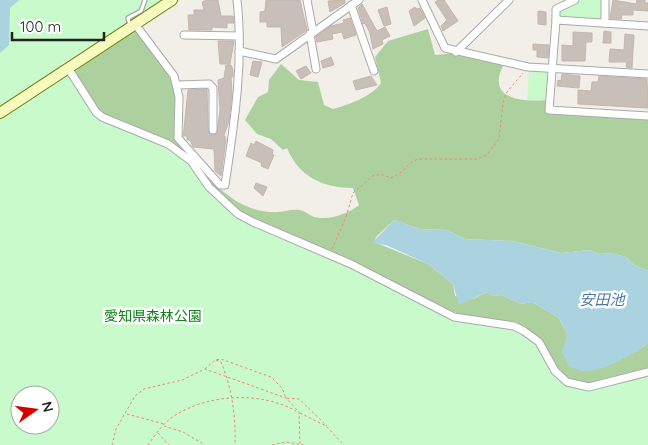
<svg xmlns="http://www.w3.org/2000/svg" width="648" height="445" viewBox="0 0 648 445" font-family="Quicksand,'Noto Sans JP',sans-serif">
	<rect width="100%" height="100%" fill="#f2efe9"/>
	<g fill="#add19e">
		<path d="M 133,29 L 138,31 L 169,70 L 177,89 L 175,136 L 187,153 L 164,139 L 103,113 L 94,105 L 74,72 Z"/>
		<path d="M 428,29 L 435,55 L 468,52 L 498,58 L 503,66 C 486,100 524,102 547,100 L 547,114 L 648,119 L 648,271 L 634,265 L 626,257 L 611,253 L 599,254 L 590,250 L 561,253 L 513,241 L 465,239 L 447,230 L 420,229 L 394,220 L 376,237 L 374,242 L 428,264 L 453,284 L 455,296 L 473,299 L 487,292 L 493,296 L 501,295 L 521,304 L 532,302 L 559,318 L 567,334 L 565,347 L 643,347 L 648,343 L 648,370 L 590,383 C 554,386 551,340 523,327 L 462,315 L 429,302 L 372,271 L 237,210 L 213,188 L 199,167 C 218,189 241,211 272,212 C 281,213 290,209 299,210 C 303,210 308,214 312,216 C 326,222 348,214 359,205 L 353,188 C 323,188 299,177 287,148 L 283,150 L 271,139 L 257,134 L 245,120 L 258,97 L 268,92 L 269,80 L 281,64 L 299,80 L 318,82 L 324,105 L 333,109 C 347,106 374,95 381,83 L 375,57 L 388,41 Z"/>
	</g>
	<g fill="#c8facc" fill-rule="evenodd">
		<path d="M 0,0 L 161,0 L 159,7 L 62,63 L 66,73 L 71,76 L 96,117 L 106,123 L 154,141 L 190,163 L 229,210 L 273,233 L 401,291 L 453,320 L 518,330 L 531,339 L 540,349 L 566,385 L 590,390 L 648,376 L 648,445 L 0,445 ZM 20,395 L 50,395 L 50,425 L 20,425 Z"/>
		<path d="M 582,0 L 602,0 L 602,17 L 599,20 L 560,18 L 559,13 Z"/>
		<path d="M 529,71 L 546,71 L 549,74 L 547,100 L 527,100 Z"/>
	</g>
	<g fill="#aad3df">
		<path d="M 0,0 L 19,0 L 10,8 L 9,45 L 0,53 Z"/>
		<path d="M 394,220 L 420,229 L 447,230 L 465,239 L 513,241 L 561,253 L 590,250 L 599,254 L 611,253 L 626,257 L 634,265 L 648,271 L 648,343 C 634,354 603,372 584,371 C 580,371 574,368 569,366 L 562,352 L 567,334 L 559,318 L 532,302 L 521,304 L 501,295 L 493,296 L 487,292 L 459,305 L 453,284 L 428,264 L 386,245 L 372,243 Z"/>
	</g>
	<g fill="#c7bfb8" stroke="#c4b6ab">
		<path d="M 207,0 L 218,0 L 221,16 L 233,16 L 234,23 L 227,23 L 227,28 L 212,27 L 212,30 L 189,30 L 188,15 L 194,15 L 194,10 L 204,10 L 202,2 Z"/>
		<path d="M 266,0 L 300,0 L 307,30 L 282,47 L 281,27 L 267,27 L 267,22 L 260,22 L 260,12 L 265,11 Z"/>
		<path d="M 345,0 L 345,3 L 330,12 L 328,1 Z"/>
		<path d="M 438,0 L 444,0 L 458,21 L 443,31 L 441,26 L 447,20 L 435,2 Z"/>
		<path d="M 613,0 L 636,4 L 637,0 L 645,0 L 645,3 L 648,3 L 648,11 L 633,10 L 633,15 L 622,15 L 621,19 L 610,18 Z"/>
		<path d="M 362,4 L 377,31 L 385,27 L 390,36 L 382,40 L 383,44 L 373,49 L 370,33 L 365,23 L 363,24 L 358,8 Z"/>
		<path d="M 387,7 L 391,24 L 384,26 L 378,10 Z"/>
		<path d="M 415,7 L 416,9 L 420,8 L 425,18 L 414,26 L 409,11 Z"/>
		<path d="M 538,11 L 546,12 L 546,25 L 538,24 Z"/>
		<path d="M 350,18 L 356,35 L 344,39 L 342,32 L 332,34 L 333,39 L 317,42 L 316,37 L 331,26 L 344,23 L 343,20 Z"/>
		<path d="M 604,31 L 611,32 L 611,43 L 603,43 Z"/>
		<path d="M 573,32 L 592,33 L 592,42 L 586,42 L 585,61 L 562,61 L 562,45 L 573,46 Z"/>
		<path d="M 625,34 L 634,35 L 632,68 L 626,67 L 627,62 L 609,62 L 610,49 L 624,50 Z"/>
		<path d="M 218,41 L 234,41 L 230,64 L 220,64 Z"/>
		<path d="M 533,44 L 549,45 L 548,58 L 537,57 L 537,50 L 533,50 Z"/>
		<path d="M 331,57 L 334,65 L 323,68 L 321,61 Z"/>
		<path d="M 253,61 L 262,62 L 258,77 L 250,75 Z"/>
		<path d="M 226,65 L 231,65 L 233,70 L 233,77 L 231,77 L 232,93 L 229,121 L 224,135 L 226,139 L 221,176 L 215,171 L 214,149 L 193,147 L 190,140 L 187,140 L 187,136 L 183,136 L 184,129 L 188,90 L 207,89 L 208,130 L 213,135 L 217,133 L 220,110 L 218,80 L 224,78 Z"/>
		<path d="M 306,66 L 311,73 L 301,79 L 296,71 Z"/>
		<path d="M 562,74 L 580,76 L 579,88 L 557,86 L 558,80 L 561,81 Z"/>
		<path d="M 371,76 L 377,85 L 356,90 L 353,81 Z"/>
		<path d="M 599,76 L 647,79 L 648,108 L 578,104 L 578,90 L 591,91 L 592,82 L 598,82 Z"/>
		<path d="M 256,141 L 273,150 L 272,154 L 274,155 L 268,169 L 261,166 L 262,163 L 246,156 L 251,143 L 254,145 Z"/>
		<path d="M 256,183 L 267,187 L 263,196 L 254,188 Z"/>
	</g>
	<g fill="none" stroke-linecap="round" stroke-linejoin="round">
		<defs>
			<path id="lane" d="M 130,26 L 128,18 L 141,11 L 145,0"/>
			<g id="street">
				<path d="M 307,0 L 313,32"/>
				<path d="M 422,0 L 445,48 L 528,67 L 648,74"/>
				<path d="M 605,0 L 605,23"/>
				<path d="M 351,5 L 374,71"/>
				<path d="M 556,20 L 556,9 L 575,0"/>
				<path d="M 135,24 L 174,76 L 179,97 L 178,138 L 220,185 L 225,185 C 234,125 244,62 237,0"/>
				<path d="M 648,26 L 556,20 L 549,110 L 648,116"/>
				<path d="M 310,34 L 316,69"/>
				<path d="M 184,35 L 239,36"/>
				<path d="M 239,51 L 276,59 L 359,0"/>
				<path d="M 456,52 L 509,0"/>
				<path d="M 68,68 L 96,112 L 102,117 L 168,144 L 191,161 L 209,187 L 238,214 L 253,222 L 351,264 L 454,317 L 514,326 L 524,331 L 539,342 L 555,371 L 567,382 L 589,387 L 648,372"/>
				<path d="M 178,85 L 209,84 L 213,88 L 213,130"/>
			</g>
			<path id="secondary" d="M 0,113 L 172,0"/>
		</defs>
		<use href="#lane" stroke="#a9a9a9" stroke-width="5.5"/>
		<use href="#street" stroke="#a9a9a9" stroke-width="9"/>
		<use href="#secondary" stroke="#707d05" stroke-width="12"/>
		<g stroke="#fa8072" stroke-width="1" stroke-dasharray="2.5 2.5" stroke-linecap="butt">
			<path d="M 332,249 L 346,217 L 353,193 L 374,175 L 384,175 L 390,178 C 406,173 406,162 419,159 L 477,159 L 487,155 L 499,139 L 503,103 L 507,92 L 523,73"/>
			<path d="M 216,360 L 221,362 C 232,388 236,417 235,445"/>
			<path d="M 205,369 L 215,360 L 221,359 L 271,377 L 282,388 L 286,398 L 299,399 L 327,426"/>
			<path d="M 300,413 L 326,426 L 344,445"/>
			<path d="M 127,414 L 164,424"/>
			<path d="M 164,426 L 183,432 L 205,445"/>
			<path d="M 158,433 L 169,445"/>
			<path d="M 112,445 L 116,429 L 135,396 L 144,389 L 182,380 L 205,369 L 286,398 L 299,412 L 300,445"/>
			<path d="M 148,445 C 155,435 163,423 174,416 C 208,394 260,391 296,411"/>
			<path d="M 272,445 L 286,442 L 304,445"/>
		</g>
		<use href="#lane" stroke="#fff" stroke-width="3"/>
		<use href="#street" stroke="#fff" stroke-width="7"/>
		<use href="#secondary" stroke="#f7fabf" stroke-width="10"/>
	</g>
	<g text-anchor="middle" stroke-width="5" stroke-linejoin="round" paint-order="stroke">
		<g font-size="14" fill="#0c8416" stroke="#fff">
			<text x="153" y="321">愛知県森林公園</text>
		</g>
		<g font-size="15" font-style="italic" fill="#4a7aab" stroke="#fff">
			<text x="602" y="305">安田池</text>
		</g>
	</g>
	<g transform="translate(35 410) rotate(76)"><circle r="24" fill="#ffffff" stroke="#a7a7a7"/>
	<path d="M0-4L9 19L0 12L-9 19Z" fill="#d40000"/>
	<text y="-8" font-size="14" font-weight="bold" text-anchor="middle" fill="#222222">N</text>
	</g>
	<path d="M12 32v8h92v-8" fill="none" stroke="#222222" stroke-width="2.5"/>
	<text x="20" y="32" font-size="15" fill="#222222" stroke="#ffffff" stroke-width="4" paint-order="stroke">100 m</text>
</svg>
